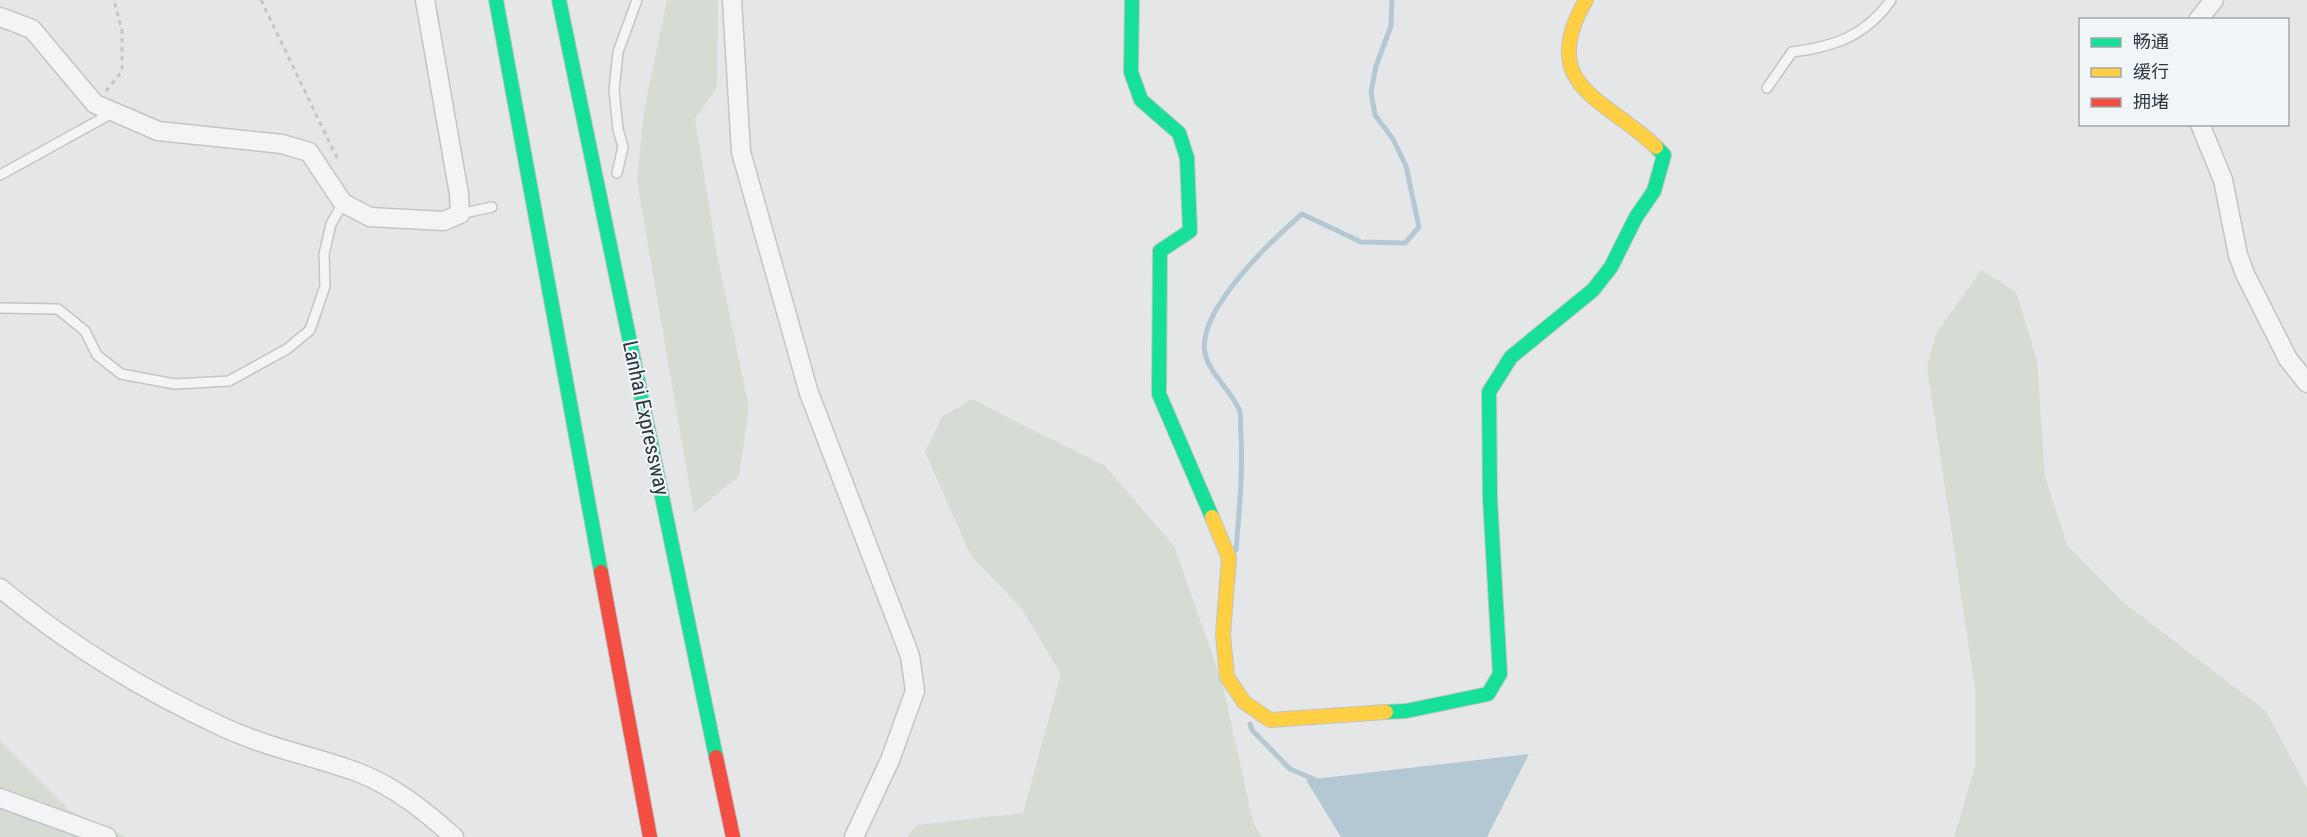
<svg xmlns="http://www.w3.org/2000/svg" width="2307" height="837" viewBox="0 0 2307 837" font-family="'Roboto Condensed','Noto Sans SC',sans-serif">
	<rect width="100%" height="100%" fill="#e4e6e8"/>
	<g fill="#d6dcd4">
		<path d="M 667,0 L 718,0 L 717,87 L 695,119 L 717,255 L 749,408 L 739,476 L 694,513 L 637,181 L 644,111 Z"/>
		<path d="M 1981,270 L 2016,292 L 2037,360 L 2045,477 L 2067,545 L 2124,603 L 2266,711 L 2307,788 L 2307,837 L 1954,837 L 1975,767 L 1975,689 L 1927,367 L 1936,334 Z"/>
		<path d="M 972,399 L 1105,466 L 1174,546 L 1222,682 L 1253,822 L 1262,837 L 907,837 L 917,825 L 1023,813 L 1061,674 L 1022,609 L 971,556 L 925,452 L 942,417 Z"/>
		<path d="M 0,741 L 70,811 L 126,837 L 0,837 Z"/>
	</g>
	<path fill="#b3c8d2" d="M 1529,754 L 1487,837 L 1341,837 L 1306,780 Z"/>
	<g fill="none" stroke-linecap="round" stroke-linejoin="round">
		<g stroke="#b3c8d2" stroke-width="5">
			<path d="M 1236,550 C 1239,512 1243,474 1241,435 C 1240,428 1241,419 1240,412 C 1233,391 1210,376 1205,353 C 1196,311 1273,239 1302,214 L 1361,242 L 1405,243 L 1419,227 L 1406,166 L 1393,139 L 1375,115 L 1371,92 L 1376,66 L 1391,26 L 1392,0"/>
			<path d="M 1250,724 L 1252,730 L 1290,769 L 1318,781"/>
		</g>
		<defs>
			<g id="lane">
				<path d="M 1767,88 L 1792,52 C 1833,47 1866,36 1891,0"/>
				<path d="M 617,173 L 623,147 L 618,129 L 614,90 L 618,52 L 637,0"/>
				<path d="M 0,175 L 114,112"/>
				<path d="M 460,214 L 492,207"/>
				<path d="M 0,308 L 58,309 L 85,331 L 97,355 L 121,374 L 175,384 L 229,381 L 287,349 L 310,330 L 325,286 L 324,254 L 331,224 L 343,203"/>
			</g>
			<g id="street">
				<path d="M 732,0 L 741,152 L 809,393 L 910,656 L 915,691 L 890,760 L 854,837"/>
				<path d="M 0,17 L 32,29 L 95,104 L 114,112 L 158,131 L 282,144 L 309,152 L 343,203 L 370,217 L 444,221 L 460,214 L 459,194 L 425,0"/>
				<path d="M 2198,20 L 2214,0"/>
				<path d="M 2200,124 L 2223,180 L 2238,255 L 2245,274 L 2288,359 L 2307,383"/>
				<path d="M 0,588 C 67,643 144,691 223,727 C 265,747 313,756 357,772 C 394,786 425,811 454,837"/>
				<path d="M 0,798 L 107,837"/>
			</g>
			<g id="fast">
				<path d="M 496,0 L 601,572"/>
				<path d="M 559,0 L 716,757"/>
				<path d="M 1132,0 L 1131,72 L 1141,100 L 1179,133 L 1187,158 L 1190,231 L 1160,251 L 1159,394 L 1212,517"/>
				<path d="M 1386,712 L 1406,711 L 1488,694 L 1500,674 L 1490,499 L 1489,392 L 1511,357 L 1593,290 L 1611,267 L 1636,217 L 1654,191 L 1664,155 L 1656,147"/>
			</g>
			<g id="slow">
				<path d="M 1586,0 C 1536,86 1605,98 1656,147"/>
				<path d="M 1212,517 L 1229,558 L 1223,634 L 1227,677 L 1244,702 L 1270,720 L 1386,712"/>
			</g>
			<g id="jam">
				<path d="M 601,572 L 650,837"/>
				<path d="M 716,757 L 733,837"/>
			</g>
		</defs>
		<use href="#lane" stroke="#c2c4c6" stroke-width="12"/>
		<use href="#street" stroke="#c2c4c6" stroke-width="21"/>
		<use href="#fast" stroke="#c2c4c6" stroke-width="16"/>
		<use href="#slow" stroke="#c2c4c6" stroke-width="16"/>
		<use href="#jam" stroke="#c2c4c6" stroke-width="16"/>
		<g stroke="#c3c6c8" stroke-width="3" stroke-dasharray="4.5 4.5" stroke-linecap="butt">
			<path d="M 261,0 L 338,160"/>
			<path d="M 106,91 L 122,71 L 122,31 L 114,0"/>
		</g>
		<use href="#lane" stroke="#f3f4f5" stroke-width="9"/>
		<use href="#street" stroke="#f3f4f5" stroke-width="18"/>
		<use href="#fast" stroke="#16e098" stroke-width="14"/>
		<use href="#slow" stroke="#ffcf43" stroke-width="14"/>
		<use href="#jam" stroke="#f24e42" stroke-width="14"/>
	</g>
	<g text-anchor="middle" stroke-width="4.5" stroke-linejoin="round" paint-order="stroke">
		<g font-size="21" fill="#2a3742" stroke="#f1f5f7">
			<text transform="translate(646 418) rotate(78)" y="7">Lanhai Expressway</text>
		</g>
	</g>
	<rect x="2079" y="18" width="210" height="108" fill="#f1f5f7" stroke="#a1a9af" stroke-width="1.5"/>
	<rect x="2091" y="38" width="30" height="9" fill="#16e098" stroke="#a1a9af" stroke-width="1.5"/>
	<text x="2133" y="48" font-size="18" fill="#2a3742">畅通</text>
	<rect x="2091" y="68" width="30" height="9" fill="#ffcf43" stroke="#a1a9af" stroke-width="1.5"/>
	<text x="2133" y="78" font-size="18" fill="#2a3742">缓行</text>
	<rect x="2091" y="98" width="30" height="9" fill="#f24e42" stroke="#a1a9af" stroke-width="1.5"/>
	<text x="2133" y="108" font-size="18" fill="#2a3742">拥堵</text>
</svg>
